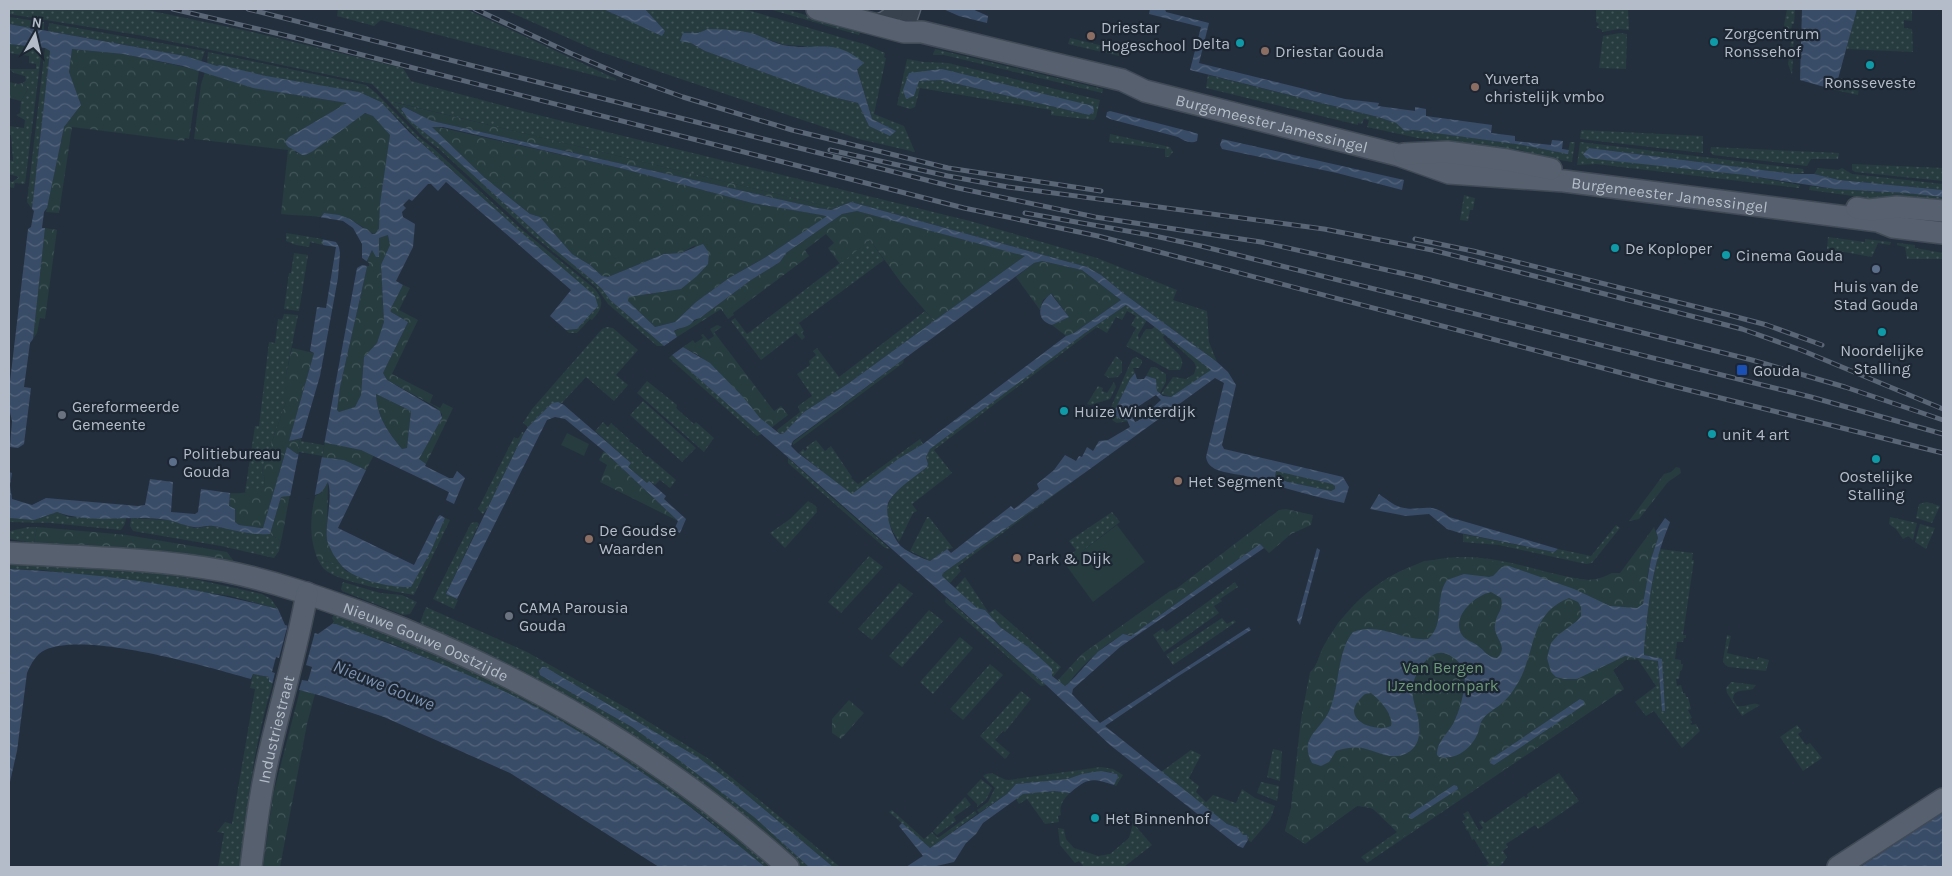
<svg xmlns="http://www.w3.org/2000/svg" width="1952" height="876" viewBox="0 0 1952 876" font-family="Karla,sans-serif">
	<defs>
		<pattern id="grass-dots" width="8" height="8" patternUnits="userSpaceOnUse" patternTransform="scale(1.25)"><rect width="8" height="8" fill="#263c3f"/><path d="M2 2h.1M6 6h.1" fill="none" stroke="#435659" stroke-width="1.8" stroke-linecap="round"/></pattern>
		<pattern id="forest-crowns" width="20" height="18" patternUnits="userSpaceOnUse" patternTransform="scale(1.25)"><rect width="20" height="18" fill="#263c3f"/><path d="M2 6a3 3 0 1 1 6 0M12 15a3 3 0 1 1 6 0" fill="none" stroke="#435659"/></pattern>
		<pattern id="wetland-marsh" width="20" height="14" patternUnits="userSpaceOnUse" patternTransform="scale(1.25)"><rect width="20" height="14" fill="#263c3f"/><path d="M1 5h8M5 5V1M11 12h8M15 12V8" fill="none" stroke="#435659"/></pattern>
		<pattern id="water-waves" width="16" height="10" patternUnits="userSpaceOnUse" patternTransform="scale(1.25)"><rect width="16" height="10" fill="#394c67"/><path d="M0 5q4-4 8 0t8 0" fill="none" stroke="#53647b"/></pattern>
	</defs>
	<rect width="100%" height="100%" fill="#242f3e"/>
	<g fill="url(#grass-dots)" fill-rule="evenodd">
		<path d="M 9,9 L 142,9 L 248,31 L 403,68 L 411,81 L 534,114 L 970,221 L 1097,258 L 1177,290 L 1173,300 L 1207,311 L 1209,342 L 1217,362 L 1123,293 L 1101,275 L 1087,267 L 851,202 L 835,208 L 394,102 L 410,120 L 438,143 L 553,248 L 592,280 L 602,289 L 610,300 L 664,346 L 657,346 L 608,304 L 596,287 L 529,232 L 439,149 L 423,137 L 372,84 L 144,36 L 9,14 Z"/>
		<path d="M 338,9 L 466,9 L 616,79 L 616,81 L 381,20 L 374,26 L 337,16 Z"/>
		<path d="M 503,9 L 603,9 L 618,16 L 665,31 L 645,9 L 744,9 L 867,45 L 885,53 L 884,57 L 886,58 L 874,114 L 904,126 L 915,152 L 859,139 L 595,50 ZM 708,29 L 750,33 L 784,45 L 803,46 L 857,68 L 872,119 L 896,131 L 869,126 L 858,103 L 829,96 L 705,51 L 691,43 L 683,33 L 698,33 Z"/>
		<path d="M 769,9 L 785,9 L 861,31 L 859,35 Z"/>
		<path d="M 1596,9 L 1628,9 L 1629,30 L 1619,29 L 1602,32 L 1602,30 L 1596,27 L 1599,24 L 1596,22 Z"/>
		<path d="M 1787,9 L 1795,9 L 1794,24 L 1792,24 L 1791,32 L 1794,33 L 1792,75 L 1788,64 L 1791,40 L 1784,25 Z"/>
		<path d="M 1857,9 L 1912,9 L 1912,21 L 1904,20 L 1904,28 L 1912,29 L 1913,52 L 1846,49 Z"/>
		<path d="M 9,17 L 44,22 L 44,30 L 9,24 Z"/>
		<path d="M 49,23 L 205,51 L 201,62 L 185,56 L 48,31 Z"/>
		<path d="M 1620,33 L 1627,34 L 1626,69 L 1599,68 L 1603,36 Z"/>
		<path d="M 1070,38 L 1120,50 L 1119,56 L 1068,44 Z"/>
		<path d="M 9,44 L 42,48 L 25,184 L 15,183 L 14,188 L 9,187 L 9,181 L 12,182 L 19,177 L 9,174 L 9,160 L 13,161 L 11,135 L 9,135 L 9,126 L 24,128 L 25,120 L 16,115 L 20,113 L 21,101 L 28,89 L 23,83 L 26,80 L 25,76 L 14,73 L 9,69 L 36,69 L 36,64 L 29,63 L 29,56 L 9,53 Z"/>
		<path d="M 45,48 L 50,51 L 32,209 L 27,202 Z"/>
		<path d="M 935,49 L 1103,89 L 1102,93 L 944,55 L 933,55 Z"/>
		<path d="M 208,52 L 366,85 L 376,93 L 420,138 L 433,148 L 520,228 L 595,289 C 605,302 602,309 592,320 L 590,319 L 577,333 L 569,333 L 566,330 L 577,329 L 598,306 C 542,251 484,199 426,147 C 412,134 387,105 373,98 L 207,64 Z"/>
		<path d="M 907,59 L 924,62 L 948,63 L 1100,100 L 1096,117 L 1094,120 L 1051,115 L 1051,110 L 920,88 L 915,107 L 910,109 L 897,105 ZM 942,69 L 1094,112 L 1089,115 L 941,80 L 919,81 Z"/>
		<path d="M 1208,75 L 1378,117 L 1396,123 L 1402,128 L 1409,131 L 1413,130 L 1523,145 L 1568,153 L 1570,142 L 1575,142 L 1572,162 L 1542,157 L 1521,150 L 1418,138 L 1367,127 L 1369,120 L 1364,119 L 1362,124 L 1358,123 L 1358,125 L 1206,88 Z"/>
		<path d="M 1839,78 L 1911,81 L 1910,89 L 1859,86 L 1858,95 L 1835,90 Z"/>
		<path d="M 1581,130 L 1703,136 L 1703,153 L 1580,139 Z"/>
		<path d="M 1110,134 L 1170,147 L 1173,152 L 1169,157 L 1165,157 L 1165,149 L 1109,142 Z"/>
		<path d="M 1580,142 L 1803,169 L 1804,173 L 1794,174 L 1589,148 L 1586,157 L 1745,175 L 1800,185 L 1799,188 L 1596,164 L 1577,165 Z"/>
		<path d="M 1711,147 L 1839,153 L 1838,159 L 1811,159 L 1807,166 L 1713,155 L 1710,152 Z"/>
		<path d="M 1852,164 L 1943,168 L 1943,181 L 1855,172 L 1852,170 Z"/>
		<path d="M 1818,168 L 1838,170 L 1842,168 L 1852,174 L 1943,184 L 1943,190 L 1839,180 L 1814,174 Z"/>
		<path d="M 1810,186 L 1835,189 L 1906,193 L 1943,197 L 1943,204 L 1890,201 L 1809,190 Z"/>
		<path d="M 1464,195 L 1475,198 L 1473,210 L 1470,210 L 1468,221 L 1460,220 Z"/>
		<path d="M 286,233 L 323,239 L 323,245 L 310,242 L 309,247 L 296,245 L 286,241 Z"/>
		<path d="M 1828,237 L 1865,242 L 1865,239 L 1891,242 L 1890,245 L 1878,243 L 1872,257 L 1827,249 Z"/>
		<path d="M 870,240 L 884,260 L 799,323 L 804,331 L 802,333 L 805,337 L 802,340 L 796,333 L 761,360 L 731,321 L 735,318 L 747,334 Z"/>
		<path d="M 1897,243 L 1915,245 L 1915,248 L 1943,253 L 1942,259 L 1907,259 L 1905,247 L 1897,245 Z"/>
		<path d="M 294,253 L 308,255 L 299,311 L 284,309 L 289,273 L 291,273 Z"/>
		<path d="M 1126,305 L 1147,320 L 1138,335 L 1139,340 L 1146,329 L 1152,329 L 1155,326 L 1212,370 L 1171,397 L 1161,394 L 1173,377 L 1186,379 L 1194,374 L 1196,367 L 1194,362 L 1165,335 L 1163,337 C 1168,349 1189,354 1180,370 L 1169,370 L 1126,346 L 1136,328 L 1131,325 L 1136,316 L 1127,311 L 1122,320 L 1116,317 L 1107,333 L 1097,327 L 934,450 L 952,473 L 912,504 L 917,511 L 913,513 L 899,542 C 894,533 887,523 887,513 C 886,493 914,478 927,467 L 928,464 L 926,457 L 930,449 L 1085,333 Z"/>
		<path d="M 925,311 L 934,321 L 849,383 L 804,412 L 784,433 L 779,434 L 777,430 L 800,412 L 798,406 L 812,396 L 797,374 L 810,365 L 809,361 L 816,355 L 813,351 L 817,348 L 839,377 Z"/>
		<path d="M 284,314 L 298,315 L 286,375 L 286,402 L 263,467 L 262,473 L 265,478 L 264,486 L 250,493 L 245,492 L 255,426 L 259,426 L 269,342 L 275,343 L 278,319 L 282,320 Z"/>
		<path d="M 607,327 L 613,328 L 638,350 L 616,375 L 628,385 L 614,401 L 586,377 L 562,403 L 552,403 L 528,427 L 523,423 L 532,409 L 602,329 Z"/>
		<path d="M 672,355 L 762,434 L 757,436 L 669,358 Z"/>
		<path d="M 1116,356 L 1122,361 L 1122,372 L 1118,377 L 1109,378 L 1104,375 Z"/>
		<path d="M 1136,357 L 1142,360 L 1142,363 L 1139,368 L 1133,368 L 1135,373 L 1130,379 L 1115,410 L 1128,421 L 1117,423 C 1109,419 1109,415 1111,407 L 1132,359 Z"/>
		<path d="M 1151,367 L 1155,367 L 1166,374 L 1166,382 L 1160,393 L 1157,391 L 1156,379 L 1146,376 Z"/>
		<path d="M 647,381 L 677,405 L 676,408 L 694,424 L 696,422 L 714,438 L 704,452 L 637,393 Z"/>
		<path d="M 1114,382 L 1116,387 L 1110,399 L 1090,405 L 1087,404 L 1098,386 L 1103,388 L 1102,391 L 1107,393 Z"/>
		<path d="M 643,401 L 696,448 L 682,462 L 630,415 Z"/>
		<path d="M 603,422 L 608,427 L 611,423 L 630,440 L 629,441 L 642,451 L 641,452 L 647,457 L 648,456 L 676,480 L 670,488 L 660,480 L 655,485 L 649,481 L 647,483 L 628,467 L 631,463 L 595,431 Z"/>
		<path d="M 522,432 L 524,433 L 487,509 L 483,514 L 478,509 L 514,437 L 518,439 Z"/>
		<path d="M 300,439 L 325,442 L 322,458 L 297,454 Z"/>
		<path d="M 920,439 L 923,444 L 898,459 L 852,495 L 799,453 L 803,449 L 805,451 L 807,449 L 806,447 L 816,440 L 825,451 L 831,446 L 852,477 L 851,478 L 858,484 Z"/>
		<path d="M 788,458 L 890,549 L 885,548 L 788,463 Z"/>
		<path d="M 1087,471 L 958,566 L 961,571 L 950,583 L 942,576 L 943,573 Z"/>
		<path d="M 1276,471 L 1279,471 L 1332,484 L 1335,486 L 1335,489 L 1331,491 L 1288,482 L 1275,477 Z"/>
		<path d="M 808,501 L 816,506 L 817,512 L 785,548 L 770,533 L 790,519 Z"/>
		<path d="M 1927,502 L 1940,506 L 1932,523 L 1916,518 L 1919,504 Z"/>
		<path d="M 57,512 L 69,517 L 126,518 L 125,524 L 121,530 L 51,523 L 9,522 L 9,518 L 34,520 Z"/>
		<path d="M 1112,512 L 1120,522 L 1072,559 L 1069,556 L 1076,550 L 1069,541 Z"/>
		<path d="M 927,517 L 929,517 L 953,548 L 946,550 L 930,561 L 910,551 Z"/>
		<path d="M 1890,517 L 1917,523 L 1913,540 L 1908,536 L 1903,539 L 1896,529 L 1889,524 Z"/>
		<path d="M 131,518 L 169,520 L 195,528 L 211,526 L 260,534 L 270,534 L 281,541 L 279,551 L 274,558 L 221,546 L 133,531 L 130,526 Z"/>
		<path d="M 445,518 L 450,520 L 414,595 C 395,592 342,582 328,572 C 323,569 321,565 318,560 L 340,564 L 346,571 L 381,583 L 402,587 L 411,587 L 431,551 Z"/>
		<path d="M 477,522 L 479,524 L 446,594 L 458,600 L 454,609 L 433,599 L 471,523 Z"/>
		<path d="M 1920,524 L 1935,528 L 1926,549 L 1915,542 Z"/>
		<path d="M 1616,525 L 1620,528 L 1592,563 L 1586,564 L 1499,545 L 1463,542 L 1463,534 L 1554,552 L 1558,549 L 1591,556 Z"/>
		<path d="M 29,527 L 37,527 L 34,543 L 9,539 L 9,532 L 10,531 Z"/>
		<path d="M 1659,549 L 1693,553 L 1692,560 L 1694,560 L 1683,635 L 1686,635 L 1686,638 L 1684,638 L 1683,642 L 1677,642 L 1675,659 L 1681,660 L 1681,664 L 1683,664 L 1682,670 L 1680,671 L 1679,679 L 1676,679 L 1677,686 L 1681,685 L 1683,693 L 1685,693 L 1686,697 L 1688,697 L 1691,709 L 1688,710 L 1692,718 L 1690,719 L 1692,722 L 1690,724 L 1692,725 L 1696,724 L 1700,731 L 1682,748 L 1654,711 L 1646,716 L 1635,702 L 1656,686 L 1637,658 L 1626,660 L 1613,670 L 1624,689 L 1367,863 L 1361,857 L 1397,832 L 1372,808 L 1357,806 L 1305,844 L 1285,831 L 1291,808 L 1301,719 L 1310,672 C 1317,667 1319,656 1322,649 C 1331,632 1343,616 1356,603 C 1391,569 1432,553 1480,558 C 1517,561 1552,576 1588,580 C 1603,579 1608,574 1620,573 L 1616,578 L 1625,656 L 1658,661 L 1662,711 L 1662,659 L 1644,655 L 1649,600 Z"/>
		<path d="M 869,556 L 883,567 L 841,613 L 828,602 Z"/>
		<path d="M 9,559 L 83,564 L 190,578 L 262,594 L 271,599 L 278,609 L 230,596 L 43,570 L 9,569 Z"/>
		<path d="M 965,577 L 989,613 L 995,609 L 1061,667 L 1053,677 L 1048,665 L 1028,647 L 1000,627 L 985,610 L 977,608 L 955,588 Z"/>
		<path d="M 343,582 L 380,593 L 402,595 L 417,602 L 410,614 L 403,615 L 342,591 L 341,589 Z"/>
		<path d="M 1235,582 L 1238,587 L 1220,599 L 1222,601 L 1214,606 L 1219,613 L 1164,652 L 1153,635 L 1163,628 L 1166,632 Z"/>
		<path d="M 899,583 L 913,594 L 872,640 L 858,629 Z"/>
		<path d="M 946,598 L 1046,685 L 1041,686 L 945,602 Z"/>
		<path d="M 426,607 L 527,652 L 623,706 L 709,759 L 801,834 L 840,867 L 833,867 L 735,785 L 699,758 L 545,667 L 542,667 L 539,671 L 540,675 L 632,727 L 680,761 L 754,817 L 809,867 L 798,867 L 791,861 L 419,625 Z"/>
		<path d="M 929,610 L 943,621 L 902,667 L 889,656 Z"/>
		<path d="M 334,615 L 337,615 L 448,656 L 604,736 L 780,867 L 765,867 L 707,819 L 639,770 L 560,721 L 522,700 L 439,663 L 390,643 L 332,624 L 334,622 L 332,618 Z"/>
		<path d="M 1222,618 L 1227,624 L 1234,620 L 1236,622 L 1173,665 L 1166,655 Z"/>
		<path d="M 1727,635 L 1731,636 L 1727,653 L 1757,660 L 1758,657 L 1769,660 L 1766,671 L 1729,667 L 1725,665 L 1723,661 Z"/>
		<path d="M 960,637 L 973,648 L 933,694 L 920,682 Z"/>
		<path d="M 990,664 L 1003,675 L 963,720 L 950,709 Z"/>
		<path d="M 253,674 L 269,677 L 273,683 C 254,743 247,805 240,867 L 218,867 L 224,833 L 217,832 L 225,822 L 232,824 L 255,689 L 250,688 Z"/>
		<path d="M 1731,682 L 1756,685 L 1753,689 C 1744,692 1734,688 1733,699 L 1737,706 C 1746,708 1751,701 1760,705 L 1742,716 L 1727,693 L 1726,688 Z"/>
		<path d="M 1021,691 L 1031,699 L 1005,732 L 1003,731 L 995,740 L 1010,753 L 1005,759 L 980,736 Z"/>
		<path d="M 1797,725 L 1802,731 L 1798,734 L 1806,745 L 1810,743 L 1822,758 L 1803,771 L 1780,737 Z"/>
		<path d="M 1273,749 L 1282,751 L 1280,781 L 1267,777 Z"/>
		<path d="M 1191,750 L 1201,755 L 1189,778 L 1199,786 L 1196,792 L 1206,802 L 1213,795 L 1236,803 L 1242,789 L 1255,798 L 1275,806 L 1270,820 L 1251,842 L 1248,840 L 1247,835 L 1242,835 L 1238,828 L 1227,824 L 1161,772 Z"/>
		<path d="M 1101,767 L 1113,769 L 1123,775 L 1116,786 L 1114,785 L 1118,777 L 1117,774 C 1099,768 1085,776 1067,779 C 1050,782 1033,782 1016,784 L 1007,794 L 979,813 L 977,810 L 988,802 L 995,788 L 983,776 C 993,768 999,780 1009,780 Z"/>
		<path d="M 1559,773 L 1579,801 L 1538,829 L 1535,825 L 1506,844 L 1508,847 L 1503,851 L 1507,857 C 1500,869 1497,867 1484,867 L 1489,864 L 1474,839 L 1472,840 L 1468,830 L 1467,831 L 1465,828 L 1466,827 L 1462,821 L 1466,819 L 1463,814 L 1468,811 L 1479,831 L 1483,828 L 1479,822 L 1482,820 L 1485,823 L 1524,796 L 1526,798 L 1528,797 L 1527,794 Z"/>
		<path d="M 981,779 L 992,788 L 986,800 L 977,807 L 977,804 L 967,794 Z"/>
		<path d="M 1261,782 L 1279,786 L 1277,801 L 1257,793 Z"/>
		<path d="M 1054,791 L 1070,793 C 1063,799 1059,806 1061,815 L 1058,816 L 1059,822 L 1045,824 L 1027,799 L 1019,804 L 1016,799 L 1023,794 Z"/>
		<path d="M 965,797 L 971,805 L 954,817 L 956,821 L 937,835 L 933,831 Z"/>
		<path d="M 892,810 L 924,839 L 932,832 L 938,838 L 975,811 L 977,814 L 930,848 L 889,812 Z"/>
		<path d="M 1133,823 L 1152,845 L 1124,867 L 1084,867 L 1079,861 L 1075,863 L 1060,845 L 1058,828 L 1064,829 L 1066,839 L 1074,848 L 1098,856 L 1110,854 L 1129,838 Z"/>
	</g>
	<g fill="url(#forest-crowns)">
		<path d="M 72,49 L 123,54 L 199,70 L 189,139 L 185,138 L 184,141 L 72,127 L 59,213 L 46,212 L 64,127 L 81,105 L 69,72 Z"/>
		<path d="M 205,72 C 250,90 299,95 348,103 L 289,137 L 296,153 L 313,151 L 359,115 C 374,109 382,125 390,135 L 379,229 L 375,235 L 350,219 L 324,213 L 321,217 C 308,215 295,216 281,214 L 288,150 L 194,139 L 201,84 Z"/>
		<path d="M 9,82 L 18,84 L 23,83 L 28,89 L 21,101 L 9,98 Z"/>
		<path d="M 393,102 L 835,208 L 831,210 L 818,208 L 432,121 C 422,117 414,111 404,107 L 401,109 Z"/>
		<path d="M 434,126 L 624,169 L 752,203 L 828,216 L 766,257 L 729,278 L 696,302 L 675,322 L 655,327 L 628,301 L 627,297 L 634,295 L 652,294 L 696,245 L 681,253 L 664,254 L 608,277 L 602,276 L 590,265 L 572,254 L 540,217 L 530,214 L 485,178 L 432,128 Z"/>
		<path d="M 857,211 L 1026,256 L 934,321 L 902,284 L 870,240 L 840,264 L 828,248 L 834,243 L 826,234 L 805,250 L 809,256 L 733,313 L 734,315 L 728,319 L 721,309 L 677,337 L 673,332 L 700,318 L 751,280 L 780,262 L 786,253 L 842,214 Z"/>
		<path d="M 45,228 L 57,230 L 45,319 L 40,318 L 37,333 L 33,339 Z"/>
		<path d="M 388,235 L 390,245 L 381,266 L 384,322 L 377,343 L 364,357 L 361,395 L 355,408 L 339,412 L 337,410 L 340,387 L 367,267 L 365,265 L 372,250 L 379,256 L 379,238 Z"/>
		<path d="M 1042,261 L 1082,270 L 1121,300 L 1074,333 L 1066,336 L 1052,325 L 1069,317 L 1052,294 L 1043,300 L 1040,310 L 1016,277 L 1034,263 Z"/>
		<path d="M 403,285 L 410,288 L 399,310 L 418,320 L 392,374 L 433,395 L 430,403 L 440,408 L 443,403 L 453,408 L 426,464 L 419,460 L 420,457 L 442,418 L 442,414 L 436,407 L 387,380 L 383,373 L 408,322 L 391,312 L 390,310 Z"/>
		<path d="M 717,325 L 722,327 L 714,332 L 774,411 L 781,406 L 788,415 L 771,428 L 760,418 L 715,368 L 698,355 L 683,347 L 693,340 L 695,343 L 703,338 L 701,335 L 703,334 L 708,340 L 714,336 L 710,329 Z"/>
		<path d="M 292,348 L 314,353 L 289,441 L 300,439 L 297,454 L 287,447 L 263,528 L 239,525 L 235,522 L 234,515 L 229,506 L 230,493 C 244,494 251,492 264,486 L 265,478 L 262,473 L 263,467 L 286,402 L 286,375 Z"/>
		<path d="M 376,394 L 411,411 L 407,448 L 402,449 C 388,432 377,417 376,394 Z"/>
		<path d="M 325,442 L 361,450 L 374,455 L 366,470 L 344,460 L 322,458 Z"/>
		<path d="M 604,451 L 678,521 L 600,482 L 607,465 L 599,460 Z"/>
		<path d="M 1676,467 L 1680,468 L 1681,473 L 1668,482 L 1639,519 L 1629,521 L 1664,474 L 1671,472 Z"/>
		<path d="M 328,482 L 327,538 L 330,548 L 340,564 L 318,560 C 309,538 310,519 315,496 L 321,493 Z"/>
		<path d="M 290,494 L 282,537 L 281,541 L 270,534 L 281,497 Z"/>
		<path d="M 1286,509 L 1313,515 L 1311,525 L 1291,534 L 1269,553 L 1260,544 L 1131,636 C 1118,629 1084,665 1075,675 C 1071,679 1071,683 1065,686 L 1061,684 L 1058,680 L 1082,654 L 1170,591 L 1176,589 L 1279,510 Z"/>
		<path d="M 37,527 L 127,535 L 227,552 L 236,564 L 83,546 L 34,543 Z"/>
		<path d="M 1654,527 L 1658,538 L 1651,559 L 1647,578 L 1654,580 L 1645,659 L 1626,660 L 1613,670 L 1624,689 L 1403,837 C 1390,825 1376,803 1357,806 L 1305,843 L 1285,831 L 1291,808 L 1303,710 L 1311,672 L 1314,669 L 1323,649 L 1338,623 L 1357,602 L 1376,586 L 1397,573 L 1424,561 L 1466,557 L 1481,558 L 1494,562 L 1508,563 L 1565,577 L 1588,580 L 1599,579 L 1612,573 L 1620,573 Z"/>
		<path d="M 300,690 L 315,694 L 307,724 L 280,867 L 263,867 L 273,795 Z"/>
		<path d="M 849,700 L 864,713 L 841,739 L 832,733 L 832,719 Z"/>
	</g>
	<path fill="url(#wetland-marsh)" d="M 904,359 L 903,363 L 793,445 L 793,442 Z"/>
	<g fill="#263c3f">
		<path d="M 567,433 L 589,444 L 584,456 L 561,445 Z"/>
		<path d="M 1117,525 L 1145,562 L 1093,602 L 1065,564 Z"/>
	</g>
	<g fill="url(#water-waves)" fill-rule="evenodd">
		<path d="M 603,9 L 645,9 L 665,31 L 662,36 Z"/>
		<path d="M 943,9 L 972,9 L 988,16 L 987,23 L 959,16 Z"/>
		<path d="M 1150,9 L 1165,9 L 1166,12 L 1209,23 L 1199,63 L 1345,99 L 1379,103 L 1378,106 L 1415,111 L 1415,107 L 1426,109 L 1426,116 L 1492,125 L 1491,133 L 1515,136 L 1515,141 L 1551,145 L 1552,140 L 1563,141 L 1562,149 L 1569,150 L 1568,154 L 1523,145 L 1413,130 L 1405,131 L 1396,123 L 1378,117 L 1190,70 L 1201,27 L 1149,14 Z"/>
		<path d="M 1802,9 L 1857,9 L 1835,90 L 1800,80 Z"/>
		<path d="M 9,24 L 185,56 L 217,66 L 220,65 L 266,76 L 359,92 L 381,102 L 409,132 L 516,228 L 595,296 L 598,306 L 577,329 L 566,330 L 550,316 L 571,290 L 446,182 L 438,191 L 431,184 L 428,184 L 412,201 L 409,199 L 403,205 L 406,208 L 402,212 L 403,217 L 415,224 L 413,247 L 396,281 L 403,285 L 390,310 L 391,312 L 408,322 L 383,373 L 387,380 L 440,411 L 442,418 L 419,459 L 426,464 L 425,466 L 449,478 L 453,478 L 457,471 L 465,478 L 454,504 L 446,500 L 449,492 L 361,450 L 302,438 L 289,441 L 314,353 L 310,351 L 317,307 L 326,308 L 336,247 L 323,245 L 321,217 L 324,213 L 339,215 L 350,219 L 363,228 L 367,229 L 372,234 L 375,234 L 379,229 L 380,204 L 390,135 L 373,116 L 365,113 L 313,151 C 302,157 304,156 294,150 C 289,147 288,148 285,142 L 289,137 L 347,103 L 253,88 L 183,66 L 123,54 L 72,49 L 69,72 L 81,105 L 64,127 L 47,208 L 44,212 L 42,228 L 45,228 L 33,339 L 30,343 L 24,387 L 31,388 L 24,444 L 18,448 L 10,447 L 12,421 L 9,408 L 9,390 L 28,229 L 31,227 L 34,211 L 32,209 L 50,51 L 45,48 L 9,44 ZM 388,235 L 390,245 L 381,265 L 384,322 L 377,343 L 364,357 L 361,395 L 355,407 L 339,412 L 337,410 L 340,387 L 367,267 L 365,265 L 372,250 L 376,257 L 379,257 L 379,238 ZM 376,394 L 411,411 L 407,448 L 402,449 C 388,432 377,417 376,394 Z"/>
		<path d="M 708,29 C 723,29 737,30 751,33 C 762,36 772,43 783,45 C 817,52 833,36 864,63 L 857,69 L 872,119 L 896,131 L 890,136 L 869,126 L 858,103 L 829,96 L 705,51 L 691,43 L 680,41 L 683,33 L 698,33 Z"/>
		<path d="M 942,69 L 1093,106 L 1094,112 L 1089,115 L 941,80 L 919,81 L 914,96 L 906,99 L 903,90 L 909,73 Z"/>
		<path d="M 404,107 L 432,121 L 818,208 L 831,210 L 851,202 L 1087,267 L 1101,275 L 1123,293 L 1217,362 L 1228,372 L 1236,385 L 1222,445 L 1224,449 L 1343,477 L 1349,487 L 1344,503 C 1313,496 1283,488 1253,478 C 1241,474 1227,474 1215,469 C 1210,466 1207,463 1206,457 L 1224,383 L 1215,378 L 1090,469 L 943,573 L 942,576 L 977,608 L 985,610 L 1000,627 L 1028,647 L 1048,665 L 1052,669 L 1052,676 L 1065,686 C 1070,684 1092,657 1099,651 C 1107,645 1115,640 1123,634 L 1131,636 L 1260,544 L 1264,548 L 1120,647 L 1073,689 L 1072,694 L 1100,723 L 1249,627 L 1251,630 L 1177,677 L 1105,726 L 1227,824 L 1238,828 L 1243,835 L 1247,835 L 1248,840 L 1243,848 L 1238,846 L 1110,745 L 1046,685 L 672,355 L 683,347 L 710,363 L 744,398 L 760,418 L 780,434 L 784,433 L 804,412 L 849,383 L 934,321 L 1025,256 L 857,211 L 842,214 L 786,253 L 780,262 L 751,280 L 700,318 L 694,320 C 689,329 681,326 674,331 L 677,337 L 664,346 L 610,300 L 602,289 L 592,280 L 553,248 L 438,143 L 409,120 L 401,109 ZM 432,127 L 443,127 L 624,169 L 752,203 L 827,216 L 766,257 L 729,278 L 696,302 L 675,322 L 655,327 L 628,301 L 628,297 L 681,289 L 697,276 L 708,264 L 709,253 L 703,244 L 681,253 L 664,254 L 608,277 L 602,276 L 590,265 L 572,254 L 540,217 L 530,214 L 485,178 ZM 1042,261 L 1082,270 L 1121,300 L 1074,333 L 1066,336 L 923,444 L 898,459 L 852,494 L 798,453 L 791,446 L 793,441 L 1034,263 ZM 1126,305 L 1211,370 L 1171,397 L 1163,396 L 1157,391 L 1156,379 L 1146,376 L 1144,379 L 1137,379 L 1135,373 L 1130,379 L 1115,410 L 1115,415 L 1120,419 L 1127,420 L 1130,427 L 1108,440 L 1099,441 L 1093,451 L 1087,447 L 1082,457 L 1079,456 L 1076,461 L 1065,455 L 1054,470 L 1037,484 L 1039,489 L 1014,509 L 1011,506 L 951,553 L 947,549 L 946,550 L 930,561 C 922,558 909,553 902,547 C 893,540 883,511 889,501 C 898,487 915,477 927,467 L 928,464 L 926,457 L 930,449 L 1085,333 ZM 1156,395 L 1161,400 L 1138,421 L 1135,422 L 1132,416 L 1134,409 ZM 1276,471 L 1332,484 L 1335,486 L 1335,489 L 1331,491 L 1288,482 L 1275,477 Z"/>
		<path d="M 1110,111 L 1192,132 L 1198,134 L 1197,141 C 1191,144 1184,141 1178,137 L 1110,119 L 1106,117 L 1107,112 Z"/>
		<path d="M 1222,139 L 1404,180 L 1402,190 L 1337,173 L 1222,149 L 1220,145 Z"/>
		<path d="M 1589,148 L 1794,174 L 1814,174 L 1839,180 L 1943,190 L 1943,197 L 1906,193 L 1835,189 L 1745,175 L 1586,158 L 1583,154 Z"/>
		<path d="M 1051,294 L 1069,317 L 1052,325 C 1034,320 1039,302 1051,294 Z"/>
		<path d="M 558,402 L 564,405 L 631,463 L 628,467 L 647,483 L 649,481 L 666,496 L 664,499 L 686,519 L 680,533 L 674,530 L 678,521 L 604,451 L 565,419 L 555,417 L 547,420 L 457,599 L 446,594 L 524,433 L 528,427 L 552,403 Z"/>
		<path d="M 287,447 L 297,454 L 344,460 L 366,470 L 338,528 L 414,565 L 438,517 L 440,515 L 445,518 L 431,551 L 411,587 C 393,588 359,581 345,569 C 340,565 337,559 333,554 C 331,549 328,545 327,540 C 325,521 333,499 328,482 C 326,485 324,490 321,492 C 314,499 292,494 281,497 L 270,534 C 251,536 232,529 213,526 C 207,525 200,528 194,527 C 185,526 177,522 168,520 C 131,514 93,525 57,512 L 34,520 L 9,518 L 9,472 L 12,473 L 10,485 L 12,499 L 32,505 L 46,498 L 138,506 L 145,505 L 150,479 L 173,482 L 171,512 L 195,514 L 198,512 L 201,489 L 230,493 L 229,506 L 235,509 L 235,522 L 239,525 L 261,528 L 263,528 Z"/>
		<path d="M 1379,494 C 1385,498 1393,505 1400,507 C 1419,513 1431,500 1449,517 L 1558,549 L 1554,552 L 1460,533 L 1447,529 L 1429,514 L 1406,516 L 1370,509 Z"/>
		<path d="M 1665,518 L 1670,522 L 1669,525 C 1652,565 1648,606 1644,649 L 1644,655 L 1662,659 L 1665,711 L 1662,711 L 1658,661 L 1625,656 L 1577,679 L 1564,679 L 1556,677 L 1551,672 L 1547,658 L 1551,643 L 1558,635 L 1577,621 L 1581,616 L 1581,607 L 1578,602 L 1569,598 C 1527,615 1537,654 1516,686 C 1512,693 1507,699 1501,704 C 1495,709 1485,714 1481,722 C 1480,725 1479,730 1478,733 C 1471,749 1457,760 1439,757 L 1437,755 C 1436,743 1448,733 1453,724 C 1461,708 1468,683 1463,666 C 1455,658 1444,648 1433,655 C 1427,658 1424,663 1420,668 C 1402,696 1422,708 1419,735 C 1418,743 1414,749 1407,753 C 1393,761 1379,752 1366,749 C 1357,746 1345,748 1336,751 L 1329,762 L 1321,766 L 1312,763 C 1298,737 1322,730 1330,709 C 1340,685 1337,651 1353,632 C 1382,622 1400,641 1428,639 C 1446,623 1434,598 1447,580 L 1464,574 L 1489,577 L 1493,576 L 1502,567 L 1509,566 L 1574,589 L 1610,606 L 1637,608 L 1643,604 L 1651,559 L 1658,538 L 1656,531 ZM 1491,592 L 1501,598 C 1504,611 1496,613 1495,625 C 1493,638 1510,646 1497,658 C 1487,657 1485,651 1478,646 C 1472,641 1463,640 1460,631 C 1454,614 1476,595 1491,592 ZM 1371,693 C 1379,699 1394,715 1391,726 C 1381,731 1355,726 1354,711 C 1354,704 1361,698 1365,694 Z"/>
		<path d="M 1317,548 L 1320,550 L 1300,625 L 1297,620 Z"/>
		<path d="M 9,569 C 100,573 189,586 278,609 L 285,625 L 318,634 L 332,624 L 336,624 C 399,647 462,670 522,700 C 610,745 690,804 765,867 L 659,867 L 510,773 L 384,717 L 322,696 L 269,682 L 269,677 L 253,674 L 251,679 C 207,667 87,631 45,650 C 36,654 31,664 27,673 L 17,751 L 9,786 Z"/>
		<path d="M 542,667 L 545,667 L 699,758 L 735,785 L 833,867 L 809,867 L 754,817 L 680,761 L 632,727 L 540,675 L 539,671 Z"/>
		<path d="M 1580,699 L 1584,701 L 1584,705 L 1494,765 L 1490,763 L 1491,759 Z"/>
		<path d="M 1101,771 L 1117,774 L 1118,777 L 1114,785 C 1092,778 1088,777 1070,793 L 1054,791 L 1023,794 L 983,823 L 976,834 L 966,843 L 954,862 L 932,867 L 906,867 L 923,856 L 899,826 L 902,823 L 930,848 L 1007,794 L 1016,784 L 1068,779 L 1082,774 Z"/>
		<path d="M 1454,785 L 1457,786 L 1458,789 L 1412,819 L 1409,818 L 1409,815 Z"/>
		<path d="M 1943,812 L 1943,867 L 1860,867 L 1935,817 Z"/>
	</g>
	<g fill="#242f3e">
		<path d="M 319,217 L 343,221 L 353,228 L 362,244 L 362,258 L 369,263 L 369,266 L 362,265 L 357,268 L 324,445 L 301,441 L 320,376 L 338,278 L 340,253 L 339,247 L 336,242 L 321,239 Z"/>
		<path d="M 299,452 L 322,456 L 314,499 L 290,497 Z"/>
		<path d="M 288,624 L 315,632 L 306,665 L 312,667 L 308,681 L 302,680 L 298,693 L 272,685 L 275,673 L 272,672 L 276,657 L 279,658 Z"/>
	</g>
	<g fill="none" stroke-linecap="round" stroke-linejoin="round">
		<defs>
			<g id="minor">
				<path d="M 874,24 L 884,20 L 900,9"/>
				<path d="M 904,32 L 912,9"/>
			</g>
			<g id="major">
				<path id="s1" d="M 817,9 L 904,32 L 922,32 L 1122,80 L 1145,91 L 1398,155 L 1449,173 L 1564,181 L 1878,221 L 1893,227 L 1943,233"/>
				<path d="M 1404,154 L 1447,152 L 1507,160 L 1551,169"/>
				<path d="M 1857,208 L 1869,210 L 1897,207 L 1943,211"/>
				<path id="s2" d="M 9,553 C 80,557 153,558 224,571 C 274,581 321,598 368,615 C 521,673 666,758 788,867"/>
				<path id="s3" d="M 251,867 C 256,826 261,786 271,746 C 283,695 298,644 307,593"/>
				<path d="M 1838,867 L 1943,799"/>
			</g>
		</defs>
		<use href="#minor" stroke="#565f6c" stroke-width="19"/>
		<use href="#major" stroke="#414a57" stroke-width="24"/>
		<use href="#minor" stroke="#38414e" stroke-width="16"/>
		<use href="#major" stroke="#56606e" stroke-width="21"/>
		<defs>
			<g id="rail">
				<path d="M 173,9 L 288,36 L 964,208 L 1098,236 L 1660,383 L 1943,453"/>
				<path d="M 248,9 L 958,188 L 1095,217 L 1261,242 L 1414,276 L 1752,360 L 1845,387 L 1943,420"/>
				<path d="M 475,9 L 570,53 L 624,76 L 683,97 L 792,130 L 948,168 L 1101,191"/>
				<path d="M 830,150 L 948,176 L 1008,187 L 1324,229 L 1432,250 L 1742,329 L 1801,350 L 1943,409"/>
				<path d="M 1025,213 L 1150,235 L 1201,246 L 1811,397 L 1943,434"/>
				<path d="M 1415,239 L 1473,251 L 1729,315 L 1767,325 L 1822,345"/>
			</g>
		</defs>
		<use href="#rail" stroke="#5a6575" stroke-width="5"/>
		<use href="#rail" stroke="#1d2633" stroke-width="3" stroke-dasharray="9" stroke-linecap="butt"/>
	</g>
	<g fill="#8d6e63" stroke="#1d2633" stroke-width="2">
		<circle cx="1091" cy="36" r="5"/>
		<circle cx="1265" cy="51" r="5"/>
		<circle cx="1475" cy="87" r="5"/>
		<circle cx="1178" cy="481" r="5"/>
		<circle cx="589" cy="539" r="5"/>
		<circle cx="1017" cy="558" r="5"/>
	</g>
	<g fill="#0f9aa8" stroke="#1d2633" stroke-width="2">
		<circle cx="1714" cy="42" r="5"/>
		<circle cx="1240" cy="43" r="5"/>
		<circle cx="1870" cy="65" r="5"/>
		<circle cx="1615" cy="248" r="5"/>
		<circle cx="1726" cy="255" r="5"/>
		<circle cx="1882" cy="332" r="5"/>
		<circle cx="1064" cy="411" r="5"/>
		<circle cx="1712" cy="434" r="5"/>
		<circle cx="1876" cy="459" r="5"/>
		<circle cx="1095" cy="818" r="5"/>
	</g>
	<g fill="#5c6f8a" stroke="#1d2633" stroke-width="2">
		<circle cx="1876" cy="269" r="5"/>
		<circle cx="173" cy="462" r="5"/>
	</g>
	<rect fill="#1a4fb4" stroke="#1d2633" stroke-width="2" x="1736" y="364" width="12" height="12" rx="2.5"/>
	<g fill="#6b7280" stroke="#1d2633" stroke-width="2">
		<circle cx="62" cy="415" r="5"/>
		<circle cx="509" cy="616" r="5"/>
	</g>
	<g text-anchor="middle" stroke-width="4.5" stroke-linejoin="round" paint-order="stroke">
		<g font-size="16" fill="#b4bcc9" stroke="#1d2633" text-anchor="start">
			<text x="1101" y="33">Driestar<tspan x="1101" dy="18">Hogeschool</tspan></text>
			<text x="1724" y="39">Zorgcentrum<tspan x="1724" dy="18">Ronssehof</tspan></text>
			<text x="1230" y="49" text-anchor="end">Delta</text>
			<text x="1275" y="57">Driestar Gouda</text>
			<text x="1485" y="84">Yuverta<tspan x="1485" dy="18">christelijk vmbo</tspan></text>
			<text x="1870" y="88" text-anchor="middle">Ronsseveste</text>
			<text x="1625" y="254">De Koploper</text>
			<text x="1736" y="261">Cinema Gouda</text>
			<text x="1876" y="292" text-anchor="middle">Huis van de<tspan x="1876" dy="18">Stad Gouda</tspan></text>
			<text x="1882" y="356" text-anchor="middle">Noordelijke<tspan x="1882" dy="18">Stalling</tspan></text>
			<text x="1753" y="376">Gouda</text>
			<text x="72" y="412">Gereformeerde<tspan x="72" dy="18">Gemeente</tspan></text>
			<text x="1074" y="417">Huize Winterdijk</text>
			<text x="1722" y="440">unit 4 art</text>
			<text x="183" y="459">Politiebureau<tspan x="183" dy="18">Gouda</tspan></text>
			<text x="1876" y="482" text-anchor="middle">Oostelijke<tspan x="1876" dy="18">Stalling</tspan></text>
			<text x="1188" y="487">Het Segment</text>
			<text x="599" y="536">De Goudse<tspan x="599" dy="18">Waarden</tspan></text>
			<text x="1027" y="564">Park &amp; Dijk</text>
			<text x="519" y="613">CAMA Parousia<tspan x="519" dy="18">Gouda</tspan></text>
			<text x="1105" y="824">Het Binnenhof</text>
		</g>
		<g font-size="16" fill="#b4bcc9" stroke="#1d2633">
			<text dy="6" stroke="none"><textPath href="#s1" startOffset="470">Burgemeester Jamessingel</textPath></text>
			<text dy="6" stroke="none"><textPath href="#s1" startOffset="876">Burgemeester Jamessingel</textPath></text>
			<text dy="6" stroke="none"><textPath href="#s2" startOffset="430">Nieuwe Gouwe Oostzijde</textPath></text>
			<text dy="6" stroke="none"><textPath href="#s3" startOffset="140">Industriestraat</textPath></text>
		</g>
		<g font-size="16" fill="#6b9a76" stroke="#1d2633">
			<text x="1443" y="673">Van Bergen<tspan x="1443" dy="18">IJzendoornpark</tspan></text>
		</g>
		<g font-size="18" font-style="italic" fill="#7c92b1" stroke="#1d2633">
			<text transform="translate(384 685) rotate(22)" y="6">Nieuwe Gouwe</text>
		</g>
	</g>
	<rect width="1952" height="876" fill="none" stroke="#b4bcc9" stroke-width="20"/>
	<g transform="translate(35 35) rotate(8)" stroke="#1d2633" stroke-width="4" paint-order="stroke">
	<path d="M0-4L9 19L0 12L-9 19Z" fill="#b4bcc9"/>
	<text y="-8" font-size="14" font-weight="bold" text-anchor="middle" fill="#b4bcc9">N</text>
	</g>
</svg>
